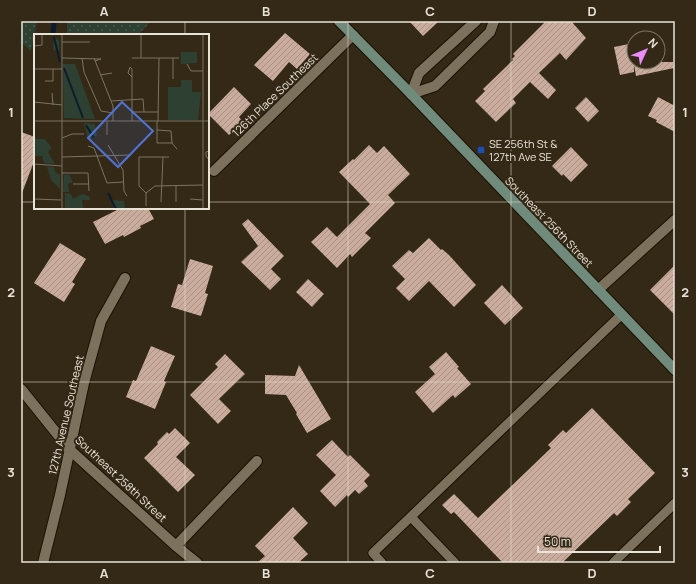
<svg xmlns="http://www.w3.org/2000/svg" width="696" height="584" viewBox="0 0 696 584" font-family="Manrope,sans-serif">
	<defs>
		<pattern id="grass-dots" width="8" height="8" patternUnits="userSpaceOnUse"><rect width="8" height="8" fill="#2d4032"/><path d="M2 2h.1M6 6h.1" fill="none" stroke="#4b5b4f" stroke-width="1.8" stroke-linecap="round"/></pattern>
		<pattern id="building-hatch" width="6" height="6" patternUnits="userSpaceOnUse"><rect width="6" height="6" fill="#caac9c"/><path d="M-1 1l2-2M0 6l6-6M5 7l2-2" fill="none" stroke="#a99285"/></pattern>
	</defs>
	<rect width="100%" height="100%" fill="#332916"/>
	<g fill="url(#grass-dots)">
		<path d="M 21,21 L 37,21 L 31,51 L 21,42 Z"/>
		<path d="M 67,21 L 151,21 L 138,35 L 67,35 Z"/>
	</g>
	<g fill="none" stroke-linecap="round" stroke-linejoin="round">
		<path stroke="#0b1c2d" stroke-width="5" d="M 53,35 L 54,21"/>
	</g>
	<g fill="url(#building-hatch)">
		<path d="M 409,21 L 439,21 L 423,36 Z"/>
		<path d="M 546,21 L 571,21 L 586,38 L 566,60 L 560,53 L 539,73 L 556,90 L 548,99 L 530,82 L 513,99 L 516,103 L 496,122 L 475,101 L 485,91 L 483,89 L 513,60 L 512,59 L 515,56 L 513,54 Z"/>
		<path d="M 285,33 L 310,54 L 297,69 L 289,62 L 273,81 L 254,65 Z"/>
		<path d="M 634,43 L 634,62 L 673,62 L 674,68 L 636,76 L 634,65 L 634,72 L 620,75 L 614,47 Z"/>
		<path d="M 234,87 L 251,104 L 239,117 L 243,122 L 229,135 L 208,114 Z"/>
		<path d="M 586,97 L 599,111 L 588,122 L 575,108 Z"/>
		<path d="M 658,97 L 675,106 L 675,132 L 656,122 L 657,120 L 648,116 Z"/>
		<path d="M 21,132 L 35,137 L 35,159 L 22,193 L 21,193 Z"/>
		<path d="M 369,145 L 377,153 L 384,146 L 410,174 L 388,195 L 395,203 L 365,233 L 371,238 L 352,257 L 350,254 L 337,268 L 311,242 L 327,227 L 337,237 L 370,204 L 339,172 L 353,159 L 354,160 Z"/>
		<path d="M 571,147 L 588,165 L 571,182 L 563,174 L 562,176 L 552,166 Z"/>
		<path d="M 121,208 L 148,208 L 154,219 L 140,226 L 141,228 L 124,237 L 123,235 L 105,244 L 93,222 Z"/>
		<path d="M 248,219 L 284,256 L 271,269 L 281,279 L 270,290 L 241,262 L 258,246 L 242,224 Z"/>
		<path d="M 429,238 L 441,250 L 442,249 L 449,255 L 476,285 L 454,307 L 429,281 L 409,301 L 396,288 L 405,279 L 392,266 L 409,250 L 413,253 Z"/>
		<path d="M 60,243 L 86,259 L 72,282 L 75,284 L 64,302 L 34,283 Z"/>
		<path d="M 190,259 L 213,266 L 205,293 L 208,294 L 201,316 L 171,307 L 178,284 L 182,285 Z"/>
		<path d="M 675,265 L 675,315 L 650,290 Z"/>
		<path d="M 308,279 L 324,294 L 312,307 L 296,292 Z"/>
		<path d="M 502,285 L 523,308 L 505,325 L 484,303 Z"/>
		<path d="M 151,346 L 175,356 L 164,381 L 166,382 L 155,409 L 126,397 L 133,380 L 136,381 Z"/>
		<path d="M 446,352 L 459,367 L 457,368 L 471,384 L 455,398 L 453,395 L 433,413 L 415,392 L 435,374 L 429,367 Z"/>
		<path d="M 225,354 L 245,374 L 219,399 L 231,411 L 218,424 L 190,395 L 218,367 L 215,364 Z"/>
		<path d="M 299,365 L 331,419 L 307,433 L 296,414 L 297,413 L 286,395 L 265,394 L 265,375 L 295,376 Z"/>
		<path d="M 592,408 L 655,473 L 628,499 L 631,502 L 617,516 L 614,513 L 562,563 L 503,563 L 454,512 L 451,514 L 442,505 L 454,494 L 478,518 L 551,448 L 548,445 L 563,430 L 566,433 Z"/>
		<path d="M 175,428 L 190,443 L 176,457 L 195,475 L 178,492 L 144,458 L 158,444 L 157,442 L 167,432 L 169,434 Z"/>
		<path d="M 332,440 L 348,457 L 350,455 L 370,475 L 364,481 L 368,486 L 359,494 L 355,490 L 348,497 L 347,495 L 335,507 L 320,491 L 336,475 L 316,455 Z"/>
		<path d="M 293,507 L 308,523 L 293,538 L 308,554 L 298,563 L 257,563 L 265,556 L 255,546 Z"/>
	</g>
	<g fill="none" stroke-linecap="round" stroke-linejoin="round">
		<defs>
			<g id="service">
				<path d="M 411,517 L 455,563"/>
				<path d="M 382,563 L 373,553 L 621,315"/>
				<path d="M 613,563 L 675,503"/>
			</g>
			<g id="minor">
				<path d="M 411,94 L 435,86 L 490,32 L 494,21"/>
				<path d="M 411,94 L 419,73 L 476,21"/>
				<path d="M 214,171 L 353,35"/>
				<path d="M 598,290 L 675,220"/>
				<path d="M 21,389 L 70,450 L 176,546 L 197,563"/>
				<path d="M 176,546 L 257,461"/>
				<path d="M 43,563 L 60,495 L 84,383 L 101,321 L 125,278"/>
			</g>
			<path id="secondary" d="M 339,21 L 411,94 L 675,370"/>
		</defs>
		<use href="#service" stroke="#1a1102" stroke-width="11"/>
		<use href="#minor" stroke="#1a1102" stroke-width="12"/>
		<use href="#secondary" stroke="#1a1102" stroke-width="12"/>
		<use href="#service" stroke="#7c715c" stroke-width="9"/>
		<use href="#minor" stroke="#7c715c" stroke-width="10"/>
		<use href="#secondary" stroke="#708a7c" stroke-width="10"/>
	</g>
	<path fill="none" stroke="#e9e3d7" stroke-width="1" stroke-opacity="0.55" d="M 185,21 L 185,35M 348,21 L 348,563M 511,21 L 511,563M 21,202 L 35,202M 208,202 L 675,202M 185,208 L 185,563M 21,382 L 675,382"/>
	<rect fill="#1a4fb4" stroke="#332916" stroke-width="1.5" x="477" y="146" width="8" height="8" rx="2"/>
	<g text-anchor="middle" stroke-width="4" stroke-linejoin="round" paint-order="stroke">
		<g font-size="11" fill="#e9e3d7" stroke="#332916">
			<text transform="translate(275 95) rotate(-44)" y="4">126th Place Southeast</text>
			<text transform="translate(549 222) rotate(46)" y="4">Southeast 256th Street</text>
			<text transform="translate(66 415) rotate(-77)" y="4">127th Avenue Southeast</text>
			<text transform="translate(121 479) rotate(43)" y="4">Southeast 258th Street</text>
		</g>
		<g font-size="11" fill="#e9e3d7" stroke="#332916" text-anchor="start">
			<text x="489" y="148">SE 256th St &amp;<tspan x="489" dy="13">127th Ave SE</tspan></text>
		</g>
	</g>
	<g transform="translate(34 34)">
		<rect width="175" height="175" fill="#332916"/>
		<path d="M 147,18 L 163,18 L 163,29 L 147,30 ZM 147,46 L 158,46 L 158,58 L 167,58 L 164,86 L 134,86 L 134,53 L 147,53 ZM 50,89 L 61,90 L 63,103 L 57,100 L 52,91 L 58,104 L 54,105 Z" fill="#2d4032"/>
		<path d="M 0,101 L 2,105 L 11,105 L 18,114 L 14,118 L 21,130 L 10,129 L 8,122 L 0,122 ZM 13,133 L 20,133 L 21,138 L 26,141 L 26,155 L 17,146 ZM 35,140 L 39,148 L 34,150 L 35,158 L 29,158 L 30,141 ZM 31,159 L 37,160 L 39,165 L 48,160 L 55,162 L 56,166 L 48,166 L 49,175 L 31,175 ZM 78,166 L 90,167 L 91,175 L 80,175 Z" fill="#2d4032"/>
		<path d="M 20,3 L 25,6 L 25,17 L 19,16 Z" fill="#2d4032"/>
		<path d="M 29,30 L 41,30 L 61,85 L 30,84 Z" fill="#2d4032"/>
		<path fill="none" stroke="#0b1c2d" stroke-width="2" d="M 20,3 L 26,28M 30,34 L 49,84M 52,91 L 60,104M 74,159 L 82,175"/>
		<path fill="none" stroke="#7c7363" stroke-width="1" d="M 169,0 L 169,175M 28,8 L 56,8M 0,12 L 8,11 L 8,0M 28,24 L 67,25 L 61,27M 48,24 L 50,38 L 67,77 L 79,79M 60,24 L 79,72 L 79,87M 98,24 L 145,24M 107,24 L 107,0M 139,24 L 139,45M 153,30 L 157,37 L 169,37M 0,35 L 28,35M 66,41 L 78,39M 98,43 L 94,39 L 96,33 L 98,35 L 98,87M 11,47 L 19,47 L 19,35M 18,59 L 19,71M 77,67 L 109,65 L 110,78M 0,68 L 28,71M 99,78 L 124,78M 0,87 L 175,87M 73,87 L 73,101M 123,87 L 123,109 L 138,109M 124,87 L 125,24M 123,96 L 137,97 L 138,109 L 143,115M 28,104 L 38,100 L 50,100M 74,111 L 89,136 L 90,157 L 93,162M 54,112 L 60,114 L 73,149 L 89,148M 175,117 L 172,118 L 172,122 L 175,126M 28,123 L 97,121M 0,130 L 28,132M 28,139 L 54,139 L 55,157M 39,150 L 55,150M 112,159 L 105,152 L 105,123 L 135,123M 112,159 L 121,152 L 169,151M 0,165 L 27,166M 156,165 L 169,166M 127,168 L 129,123M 142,168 L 142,152M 112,172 L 112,159M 28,175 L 28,0"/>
		<path fill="#5073d8" fill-opacity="0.15" stroke="#5073d8" stroke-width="2" d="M 88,68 L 119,97 L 84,133 L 54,104 Z"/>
		<rect width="175" height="175" fill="none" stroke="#e9e3d7" stroke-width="2"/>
	</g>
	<rect width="696" height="584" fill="none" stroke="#332916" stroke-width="44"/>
	<g transform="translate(646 50) rotate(46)"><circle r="19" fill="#332916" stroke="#7c7363"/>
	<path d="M0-3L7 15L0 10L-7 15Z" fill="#ec8cfb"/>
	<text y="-6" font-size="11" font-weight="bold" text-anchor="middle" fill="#e9e3d7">N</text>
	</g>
	<path d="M538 546v6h122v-6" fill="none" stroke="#e9e3d7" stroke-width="2"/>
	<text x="544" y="546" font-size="12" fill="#e9e3d7" stroke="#332916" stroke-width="3" paint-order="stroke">50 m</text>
	<rect x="22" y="22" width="652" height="540" fill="none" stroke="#e9e3d7" stroke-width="1.5"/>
	<g font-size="13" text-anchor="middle" font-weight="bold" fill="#e9e3d7">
		<text x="104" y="16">A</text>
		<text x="266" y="16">B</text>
		<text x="430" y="16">C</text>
		<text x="592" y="16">D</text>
		<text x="11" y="117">1</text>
		<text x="685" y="117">1</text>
		<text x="11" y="297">2</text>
		<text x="685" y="297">2</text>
		<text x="11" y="477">3</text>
		<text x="685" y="477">3</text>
		<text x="104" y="578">A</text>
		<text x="266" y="578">B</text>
		<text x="430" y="578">C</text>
		<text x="592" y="578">D</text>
	</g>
</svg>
